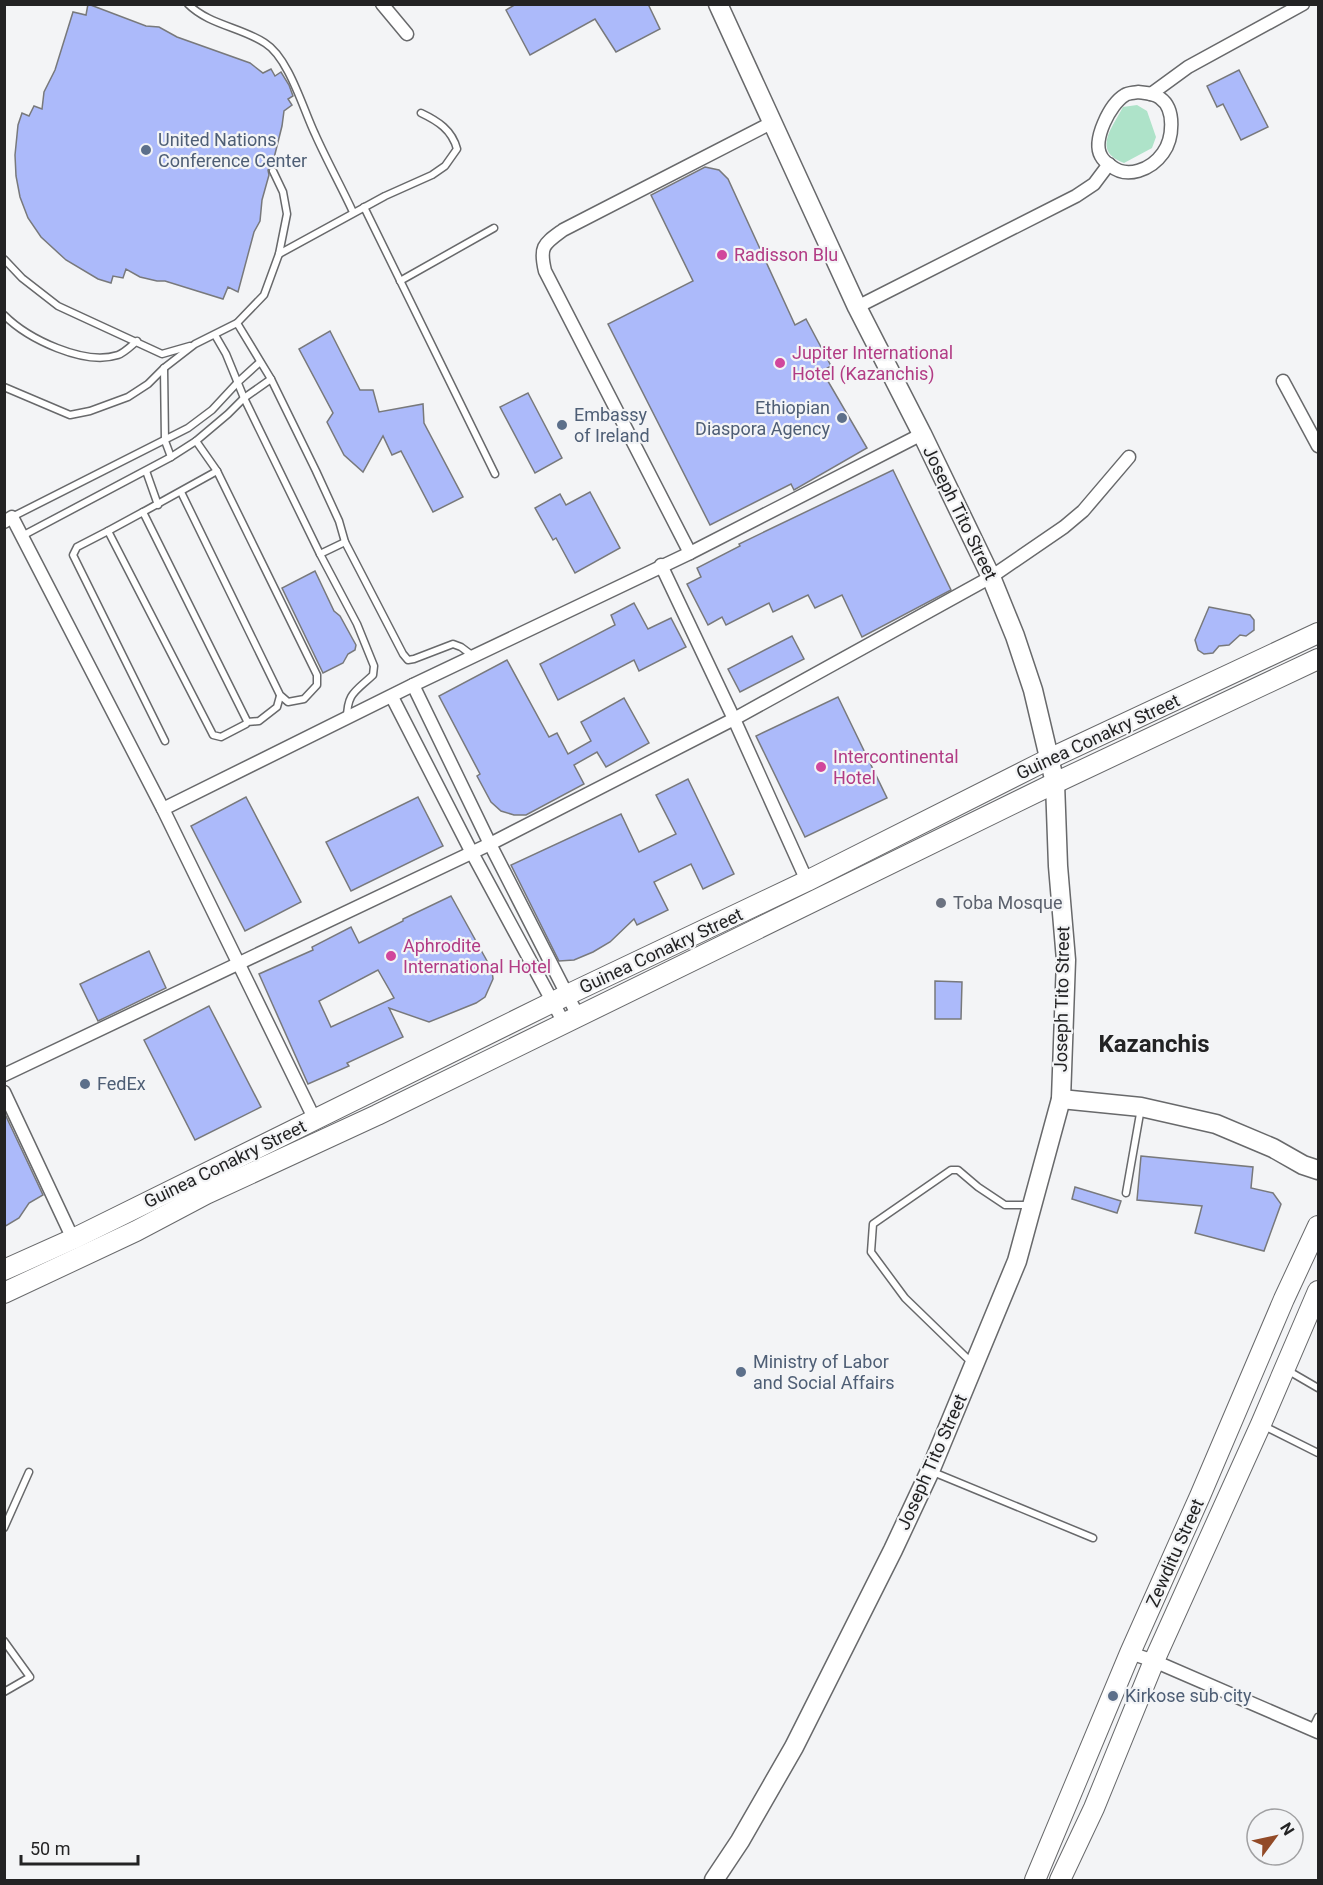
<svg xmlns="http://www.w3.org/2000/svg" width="1323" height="1885" viewBox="0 0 1323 1885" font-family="Roboto,sans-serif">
	<rect width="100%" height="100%" fill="#f3f4f6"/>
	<path fill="#aee3c9" d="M 1137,105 L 1147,111 L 1156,137 L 1152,148 L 1124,163 C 1092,151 1112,128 1123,107 Z"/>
	<g fill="#acbafa" stroke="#78797b" stroke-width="1.5" fill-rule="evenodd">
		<path d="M 88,4 L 146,26 L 159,27 L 177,37 L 250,63 L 263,73 L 271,69 L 275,76 L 281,72 L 289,85 L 293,96 L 288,99 L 292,105 L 284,111 L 282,126 L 272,166 L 268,170 L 269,175 L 262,200 L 260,221 L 254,232 L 238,292 L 228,287 L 223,299 L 165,281 L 157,281 L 140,277 L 126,269 L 123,278 L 113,276 L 111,283 L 98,279 L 66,260 L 41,237 L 28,218 L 20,197 L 16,176 L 15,155 L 18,125 L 22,113 L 29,116 L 34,106 L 42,109 L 44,92 L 55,70 L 73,12 L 86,15 Z"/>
		<path d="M 516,4 L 648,4 L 660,29 L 616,52 L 595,19 L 530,55 L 506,10 Z"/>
		<path d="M 1239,70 L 1268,127 L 1241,140 L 1223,104 L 1217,107 L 1207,86 Z"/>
		<path d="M 705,167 L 719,170 L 728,179 L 795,325 L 806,319 L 831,366 L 822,371 L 867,448 L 794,490 L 791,484 L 710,525 L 608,324 L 693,281 L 651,195 Z"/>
		<path d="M 330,331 L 360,390 L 373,390 L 379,412 L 423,404 L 424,423 L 463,497 L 433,512 L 401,451 L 392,455 L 383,436 L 363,472 L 344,455 L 327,422 L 333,413 L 299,349 Z"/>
		<path d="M 528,393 L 562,458 L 535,473 L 500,407 Z"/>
		<path d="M 893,470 L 951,590 L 862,637 L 842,595 L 815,608 L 808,595 L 773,612 L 769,603 L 726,625 L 722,617 L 708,625 L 687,584 L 701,577 L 697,568 L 740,546 L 739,544 Z"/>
		<path d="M 590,492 L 620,548 L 575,573 L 556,538 L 553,540 L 535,508 L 560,494 L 566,505 Z"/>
		<path d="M 315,571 L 334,611 L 340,616 L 356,645 L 355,650 L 348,654 L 343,663 L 323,673 L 282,588 Z"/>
		<path d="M 634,603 L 648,629 L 671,618 L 686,647 L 639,671 L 634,660 L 558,700 L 540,664 L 615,625 L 611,615 Z"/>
		<path d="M 1209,607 L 1250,615 L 1254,620 L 1254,630 L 1246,636 L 1240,635 L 1229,645 L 1219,646 L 1213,653 L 1204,654 L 1198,650 L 1195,640 Z"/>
		<path d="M 792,636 L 804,659 L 740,692 L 728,669 Z"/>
		<path d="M 507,660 L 549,737 L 557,733 L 568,754 L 591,741 L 581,722 L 624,698 L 649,743 L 606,767 L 597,752 L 574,765 L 584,784 L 526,815 L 514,815 L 501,811 L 491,802 L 477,776 L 480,774 L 439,696 Z"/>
		<path d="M 838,697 L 887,798 L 805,837 L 756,736 Z"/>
		<path d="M 688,779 L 734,874 L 703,889 L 691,864 L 654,882 L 668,910 L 637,925 L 634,919 L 610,942 L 593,952 L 574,960 L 559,961 L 511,865 L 621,814 L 639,852 L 676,834 L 656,795 Z"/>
		<path d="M 246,797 L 301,902 L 245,931 L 191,826 Z"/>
		<path d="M 418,797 L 443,846 L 351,891 L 326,842 Z"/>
		<path d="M 451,896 L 492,970 L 493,979 L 485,997 L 476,1003 L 429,1022 L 389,1008 L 403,1037 L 347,1063 L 349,1066 L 308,1084 L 259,974 L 313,950 L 312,947 L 351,927 L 359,943 L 403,921 L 403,919 ZM 378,970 L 394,998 L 331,1027 L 319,1001 Z"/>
		<path d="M 149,951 L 166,988 L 98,1021 L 80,984 Z"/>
		<path d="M 935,981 L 962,982 L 961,1019 L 935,1019 Z"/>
		<path d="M 209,1006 L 261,1107 L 195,1140 L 144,1040 Z"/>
		<path d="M 4,1112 L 43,1195 L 29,1203 L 19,1218 L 4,1227 Z"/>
		<path d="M 1141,1156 L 1253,1167 L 1251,1188 L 1273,1193 L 1281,1204 L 1264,1251 L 1195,1233 L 1202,1206 L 1137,1200 Z"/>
		<path d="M 1075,1187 L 1121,1201 L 1117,1213 L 1072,1199 Z"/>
	</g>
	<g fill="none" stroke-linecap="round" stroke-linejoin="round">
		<defs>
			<g id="lane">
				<path d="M 188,4 C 209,25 241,27 265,43 C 289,58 303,109 315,134 C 327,161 341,186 353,212"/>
				<path d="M 364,207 L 495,474"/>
				<path d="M 279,254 L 385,196 L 432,175 L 445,166 L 457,149 C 452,130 438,121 421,113"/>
				<path d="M 4,259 L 22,278 L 58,306 L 162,354 L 190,346"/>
				<path d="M 400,281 L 494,228"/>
				<path d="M 4,315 C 28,339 84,366 118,355 C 124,353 131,346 137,341"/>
				<path d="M 237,323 L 271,379 L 316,471 L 339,521 L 345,542 L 403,654 L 408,660 L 414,659 L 453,644 L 461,647 L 473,656"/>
				<path d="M 215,335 L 226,354 L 244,398 L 320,554 L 357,624 L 374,666 L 373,675 C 355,692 347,693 347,719"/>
				<path d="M 164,368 L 165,441 L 171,457"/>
				<path d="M 4,387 L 70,415 L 90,411 L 128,397 L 148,384 L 164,368 L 195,344 L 237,323 L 264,295 L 279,254 L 287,214 L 283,192 L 273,171"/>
				<path d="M 146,471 L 158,505"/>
				<path d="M 181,492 L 280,695 L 288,702 L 304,699 L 317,685 L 317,675 L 217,471 L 196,441"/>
				<path d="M 143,512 L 247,721 L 246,724 L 221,737 L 213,735 L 211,731 L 108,531 Z"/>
				<path d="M 143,512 L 217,471"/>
				<path d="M 12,517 L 188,428 L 212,410 L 238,382 L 260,362"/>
				<path d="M 108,531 L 77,547 L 73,555 L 165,741"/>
				<path d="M 22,536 L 171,457 L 196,441 L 228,414 L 244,398 L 271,379"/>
				<path d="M 320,554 L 345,542"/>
				<path d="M 247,722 L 259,721 L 277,707 L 280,696"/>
				<path d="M 1126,1193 L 1141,1108"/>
				<path d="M 971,1362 L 905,1298 L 871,1252 L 873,1224 L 951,1170 L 958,1170 L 978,1187 L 1005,1205 L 1029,1205"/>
				<path d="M 1287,1370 L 1318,1388"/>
				<path d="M 1264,1426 L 1318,1453"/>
				<path d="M 933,1472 L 1093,1538"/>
				<path d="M 4,1528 L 29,1472"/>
				<path d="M 4,1641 L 30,1677 L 4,1692"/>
				<path d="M 1312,1729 L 1318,1717"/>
			</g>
			<g id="street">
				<path d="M 382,4 L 407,34"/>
				<path d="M 1138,92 C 1146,93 1154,93 1160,98 C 1176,109 1173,139 1163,153 C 1151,170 1127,179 1111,166 C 1108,164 1103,160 1101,156 C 1092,140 1110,104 1125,95 C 1128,93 1134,93 1138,92 Z"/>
				<path d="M 1151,94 L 1188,67 L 1303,4"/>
				<path d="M 857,307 L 1076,196 L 1094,184 L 1109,164"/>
				<path d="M 1283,381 L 1318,446"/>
				<path d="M 4,522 L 12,517 L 163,809 L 315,1120"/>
				<path d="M 690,553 L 545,271 C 539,246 544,244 563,230 L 773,122"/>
				<path d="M 661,565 L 734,719 L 807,881"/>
				<path d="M 413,685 L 490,844 L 578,1016"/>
				<path d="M 392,697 L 471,851 L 564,1023"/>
				<path d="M 163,809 L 413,685 L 690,553 L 922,434"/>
				<path d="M 4,1075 L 490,844 L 734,719 L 991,577 L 1064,527 L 1083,511 L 1129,457"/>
				<path d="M 4,1092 L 73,1239"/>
				<path d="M 1130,1653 L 1154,1661 L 1318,1732"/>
			</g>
			<g id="secondary">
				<path d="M 1061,1099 L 1141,1107 L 1216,1124 L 1273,1148 L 1303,1165 L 1318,1170"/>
				<path d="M 714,1880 L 740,1841 L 794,1747 L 893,1550 L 930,1471 L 1017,1261 L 1061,1099 L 1066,960 L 1058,866 L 1055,783 L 1033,690 L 1015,636 L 991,577 L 922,434 L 857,307 L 718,4"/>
			</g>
			<g id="primary">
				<path d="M 4,1270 L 73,1239 L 567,995 L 807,881 L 1049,759 L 1318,633"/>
				<path d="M 4,1293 L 136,1231 L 206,1194 L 377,1115 L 1055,783 L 1318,659"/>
				<path d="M 1035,1880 L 1130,1653 L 1200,1496 L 1284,1299 L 1318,1226"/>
				<path d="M 1060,1880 L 1094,1808 L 1154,1661 L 1261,1424 L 1318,1291"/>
			</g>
		</defs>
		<use href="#lane" stroke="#68696b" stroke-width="9"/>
		<use href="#street" stroke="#68696b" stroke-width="15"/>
		<use href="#secondary" stroke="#68696b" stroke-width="21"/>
		<use href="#primary" stroke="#68696b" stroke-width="22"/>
		<use href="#lane" stroke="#fff" stroke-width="6"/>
		<use href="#street" stroke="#fff" stroke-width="12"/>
		<use href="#secondary" stroke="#fff" stroke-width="18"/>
		<use href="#primary" stroke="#fff" stroke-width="20"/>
	</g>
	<g fill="#5c6f8a" stroke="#f3f4f6" stroke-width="2">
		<circle cx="146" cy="150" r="6"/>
		<circle cx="842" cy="418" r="6"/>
		<circle cx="562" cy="425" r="6"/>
		<circle cx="85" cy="1084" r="6"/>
		<circle cx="741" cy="1372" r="6"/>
		<circle cx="1113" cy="1696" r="6"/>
	</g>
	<g fill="#d1479c" stroke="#f3f4f6" stroke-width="2">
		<circle cx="722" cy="255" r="6"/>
		<circle cx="780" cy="363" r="6"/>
		<circle cx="821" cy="767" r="6"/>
		<circle cx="391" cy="956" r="6"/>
	</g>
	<circle fill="#6b7280" stroke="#f3f4f6" stroke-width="2" cx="941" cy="903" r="6"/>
	<g text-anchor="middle" stroke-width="4.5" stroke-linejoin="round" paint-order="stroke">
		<g font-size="18" fill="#4e5e75" stroke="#f3f4f6" text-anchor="start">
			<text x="158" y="146">United Nations<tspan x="158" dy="21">Conference Center</tspan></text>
			<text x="830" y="414" text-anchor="end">Ethiopian<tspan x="830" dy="21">Diaspora Agency</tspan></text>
			<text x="574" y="421">Embassy<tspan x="574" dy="21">of Ireland</tspan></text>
			<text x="97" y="1090">FedEx</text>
			<text x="753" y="1368">Ministry of Labor<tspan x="753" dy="21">and Social Affairs</tspan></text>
			<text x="1125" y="1702">Kirkose sub city</text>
		</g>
		<g font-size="18" fill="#b23c85" stroke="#f3f4f6" text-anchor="start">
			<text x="734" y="261">Radisson Blu</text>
			<text x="792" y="359">Jupiter International<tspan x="792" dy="21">Hotel (Kazanchis)</tspan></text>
			<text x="833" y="763">Intercontinental<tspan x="833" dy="21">Hotel</tspan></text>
			<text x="403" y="952">Aphrodite<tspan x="403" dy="21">International Hotel</tspan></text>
		</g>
		<g font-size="18" fill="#232324" stroke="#f3f4f6">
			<text transform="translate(960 513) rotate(64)" y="6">Joseph Tito Street</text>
			<text transform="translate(1098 737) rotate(-25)" y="6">Guinea Conakry Street</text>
			<text transform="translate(661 951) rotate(-25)" y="6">Guinea Conakry Street</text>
			<text transform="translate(1062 999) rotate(-89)" y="6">Joseph Tito Street</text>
			<text transform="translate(225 1164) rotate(-26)" y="6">Guinea Conakry Street</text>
			<text transform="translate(932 1462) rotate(-66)" y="6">Joseph Tito Street</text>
			<text transform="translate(1175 1553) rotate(-66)" y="6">Zewditu Street</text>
		</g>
		<g font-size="18" fill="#5b616d" stroke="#f3f4f6" text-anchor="start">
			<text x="953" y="909">Toba Mosque</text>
		</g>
		<g font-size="24" font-weight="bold" fill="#232324" stroke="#f3f4f6">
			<text x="1154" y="1052">Kazanchis</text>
		</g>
	</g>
	<rect width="1323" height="1885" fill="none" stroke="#232324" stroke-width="12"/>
	<g transform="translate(1275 1837) rotate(57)"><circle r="28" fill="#f3f4f6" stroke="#a0a0a2" stroke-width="1.5"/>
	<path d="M0-4.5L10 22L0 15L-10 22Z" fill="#924a27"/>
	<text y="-9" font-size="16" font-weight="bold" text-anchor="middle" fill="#232324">N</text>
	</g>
	<path d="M21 1855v9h117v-9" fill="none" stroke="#232324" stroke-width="3"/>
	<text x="30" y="1855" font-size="18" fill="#232324" stroke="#f3f4f6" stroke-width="4.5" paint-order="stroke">50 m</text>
</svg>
